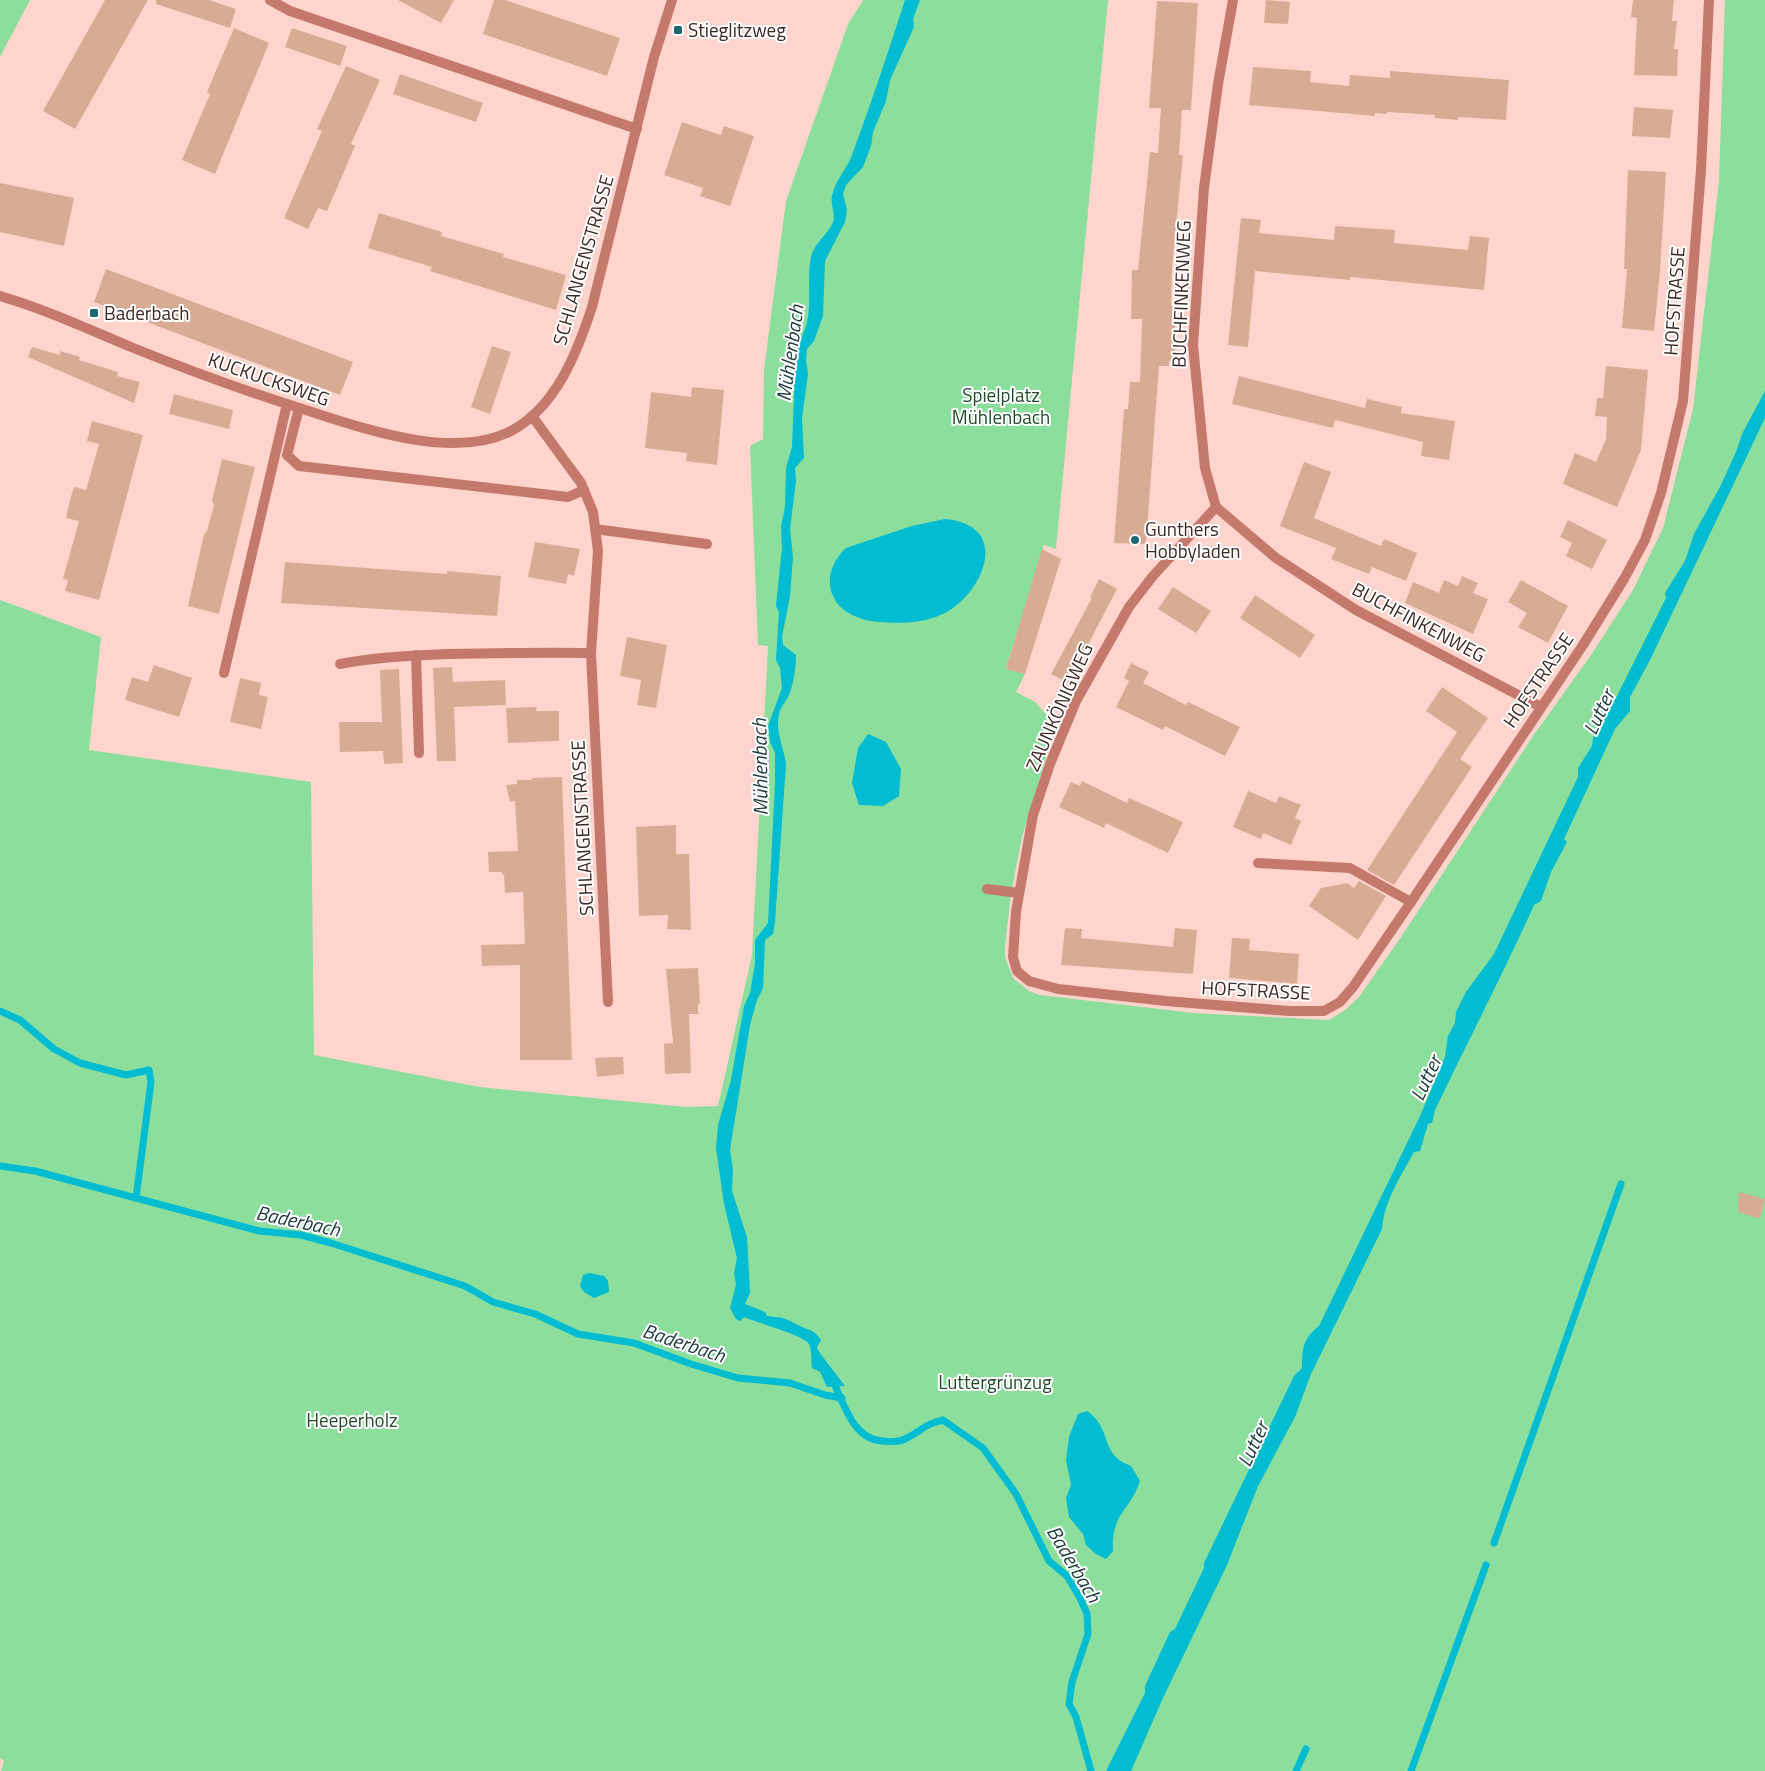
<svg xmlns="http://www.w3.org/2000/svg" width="1765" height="1771" viewBox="0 0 1765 1771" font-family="'Titillium Web',sans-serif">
	<rect width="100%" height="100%" fill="#ffd4cc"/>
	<g fill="#8cde9d">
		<path d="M 0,0 L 30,0 L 0,57 Z"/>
		<path d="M 863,0 L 1108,0 L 1056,549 L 1044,545 L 1006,668 L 1025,674 L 1016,692 L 1035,702 L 1056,725 L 1022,837 L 1011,894 L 1005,947 L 1005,957 L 1013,978 L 1029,991 L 1040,995 L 1194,1013 L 1329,1020 L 1345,1010 L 1359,997 L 1401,937 L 1533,736 L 1591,655 L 1633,590 L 1663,528 L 1693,409 L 1719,181 L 1725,0 L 1765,0 L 1765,1771 L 1,1771 L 4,1761 L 0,1758 L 0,600 L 101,637 L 89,750 L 311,782 L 314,1055 L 480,1087 L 686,1107 L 718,1106 L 752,955 L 768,646 L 758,645 L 750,446 L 763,439 L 764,370 L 786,201 L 848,24 Z"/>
	</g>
	<g fill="#02bcd2">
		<path d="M 905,0 L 920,0 L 913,19 L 914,27 L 890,80 L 886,101 L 873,132 L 871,146 L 863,167 L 846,185 L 843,194 L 847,210 L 845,222 L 825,261 L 823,316 L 814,341 L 807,349 L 806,360 L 808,374 L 802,418 L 804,458 L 795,468 L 796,481 L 790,529 L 793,557 L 790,596 L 782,637 L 783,645 L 796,655 C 796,668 794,684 788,697 C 785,703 780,708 779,714 C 775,732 784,748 786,764 L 775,922 L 773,934 L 765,940 L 763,988 L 757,1000 L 750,1025 L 730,1150 L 733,1170 L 732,1191 L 747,1237 L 750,1293 L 745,1304 L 765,1312 L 767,1316 C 784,1318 783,1317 798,1325 C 810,1332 812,1327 821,1340 L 817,1347 L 819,1352 L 845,1386 L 827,1387 L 820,1372 L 812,1368 C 811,1361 812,1350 809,1344 C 806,1336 755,1322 744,1317 L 740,1321 L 736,1319 L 730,1308 L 736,1285 L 734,1273 L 737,1258 L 724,1204 L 716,1148 L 718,1125 L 731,1080 L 744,1006 L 750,993 L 755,964 L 755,940 L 768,923 L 775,784 L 775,753 L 770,742 L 768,726 L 782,688 L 780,668 L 776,660 L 779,612 L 776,606 L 782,547 L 781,527 L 785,507 L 786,468 L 792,447 L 796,345 C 817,320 805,287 811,257 C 814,243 828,235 833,222 C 836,214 830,204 832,196 C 835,180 847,169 852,155 C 871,104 888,52 905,0 Z"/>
		<path d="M 1765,391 L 1765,418 L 1650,660 L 1630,697 L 1630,711 L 1615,729 L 1564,839 L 1567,842 L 1551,872 L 1541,901 L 1534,905 C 1503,974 1468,1041 1435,1110 L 1432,1123 L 1428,1124 L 1420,1151 L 1414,1152 C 1401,1176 1384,1201 1382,1229 L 1311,1374 L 1295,1417 L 1258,1486 L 1227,1565 L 1162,1700 L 1131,1771 L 1106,1771 L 1145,1693 L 1145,1686 L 1170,1632 L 1175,1629 L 1204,1568 L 1204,1563 L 1294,1376 L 1302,1368 C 1302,1349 1303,1338 1319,1326 L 1421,1114 L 1445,1057 L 1448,1036 L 1455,1023 L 1456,1012 L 1466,992 L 1494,954 L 1578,777 L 1578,768 L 1592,746 L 1594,731 L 1616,698 L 1666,598 L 1665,593 L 1685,561 L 1694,534 L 1720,487 L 1736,452 L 1742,434 Z"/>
		<path d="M 945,519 C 1010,525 986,589 947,612 C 926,623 903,624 880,622 C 862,621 840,613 833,596 C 825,579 833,560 846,548 L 912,526 Z"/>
		<path d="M 868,734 L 886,742 L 901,769 L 899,796 L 883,806 L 859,805 L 852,783 L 858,748 Z"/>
		<path d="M 589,1273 L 604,1276 L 608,1281 L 609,1292 L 594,1298 L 584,1292 L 580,1286 L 583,1275 Z"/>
		<path d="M 1087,1411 C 1114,1430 1098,1454 1131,1466 L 1140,1481 C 1129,1513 1111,1513 1113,1551 L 1106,1559 L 1096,1554 L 1086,1545 L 1083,1534 L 1069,1517 L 1066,1498 L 1071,1485 L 1066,1460 L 1069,1437 L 1078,1414 Z"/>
	</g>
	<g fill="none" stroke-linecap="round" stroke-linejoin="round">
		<g stroke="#02bcd2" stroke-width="7">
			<path d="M 0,1011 L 20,1020 L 54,1049 L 80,1063 L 126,1075 L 149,1070 L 151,1082 L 136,1198"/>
			<path d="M 0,1166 L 35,1171 L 259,1231 L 301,1235 L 331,1243 L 465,1286 L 493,1302 L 535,1314 L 578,1334 L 634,1343 L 691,1364 L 738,1378 L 790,1383 L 825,1395 L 842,1398"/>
			<path d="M 832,1379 C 844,1403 852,1439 882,1441 C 890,1442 899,1442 905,1439 C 922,1431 922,1425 943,1420 L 983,1448 L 1016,1494 L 1049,1561 L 1067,1576 L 1080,1598 L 1087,1614 L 1088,1634 L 1072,1682 L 1069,1704 L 1076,1717 L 1091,1771"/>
			<path d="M 1494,1543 L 1621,1184"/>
			<path d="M 1296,1771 L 1306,1749"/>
			<path d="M 1411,1771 L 1486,1565"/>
		</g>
	</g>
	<g fill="#d8ac94">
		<path d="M 105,0 L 148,0 L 75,129 L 43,111 Z"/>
		<path d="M 156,0 L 209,0 L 236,9 L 230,28 L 156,4 Z"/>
		<path d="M 398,0 L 454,0 L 441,23 Z"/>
		<path d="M 494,0 L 505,0 L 620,38 L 607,76 L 483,34 Z"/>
		<path d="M 1266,0 L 1290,2 L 1288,24 L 1264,23 Z"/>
		<path d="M 1633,0 L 1674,0 L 1672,21 L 1677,21 L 1674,49 L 1678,49 L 1677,76 L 1634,75 L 1637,18 L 1631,17 Z"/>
		<path d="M 1157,1 L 1198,3 L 1191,110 L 1182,110 L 1179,155 L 1183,155 L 1172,267 L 1171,306 L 1175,307 L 1175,361 L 1169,361 L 1169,366 L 1159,366 L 1146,544 L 1114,543 L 1124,409 L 1128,409 L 1130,382 L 1140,382 L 1142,319 L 1131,319 L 1132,270 L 1138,270 L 1150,152 L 1158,153 L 1161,108 L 1149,108 Z"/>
		<path d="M 234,28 L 269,43 L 215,174 L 182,160 L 210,94 L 207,92 Z"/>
		<path d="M 292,28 L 347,46 L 340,66 L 285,47 Z"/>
		<path d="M 346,66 L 380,80 L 351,144 L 355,146 L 327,211 L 318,208 L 308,229 L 284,218 L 322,131 L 317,129 Z"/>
		<path d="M 1253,67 L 1311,71 L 1310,82 L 1349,86 L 1350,75 L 1390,78 L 1390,71 L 1509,80 L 1506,120 L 1458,117 L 1458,120 L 1435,118 L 1435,115 L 1387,112 L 1387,114 L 1375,113 L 1375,116 L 1249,105 Z"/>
		<path d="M 400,74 L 483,103 L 476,122 L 393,94 Z"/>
		<path d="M 1634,107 L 1673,110 L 1670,138 L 1632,136 Z"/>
		<path d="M 682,122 L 721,135 L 724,126 L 754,136 L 730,206 L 700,196 L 703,188 L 664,175 Z"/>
		<path d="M 1628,170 L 1666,172 L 1660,272 L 1654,331 L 1622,328 L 1627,269 L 1624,269 Z"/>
		<path d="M 0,183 L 74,198 L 64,246 L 0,232 Z"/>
		<path d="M 379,213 L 442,232 L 441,236 L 504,254 L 503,257 L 566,275 L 556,310 L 430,271 L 432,267 L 368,248 Z"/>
		<path d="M 1241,218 L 1261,220 L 1259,233 L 1334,240 L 1335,226 L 1395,230 L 1394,243 L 1468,250 L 1470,236 L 1489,238 L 1484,290 L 1350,277 L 1350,280 L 1255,271 L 1248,347 L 1228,345 Z"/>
		<path d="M 106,269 L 353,362 L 340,395 L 94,302 Z"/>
		<path d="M 492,346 L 511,352 L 490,414 L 471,407 Z"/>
		<path d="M 32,347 L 60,355 L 60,351 L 80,357 L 79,360 L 118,372 L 117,376 L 140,382 L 134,403 L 28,357 Z"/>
		<path d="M 1606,366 L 1648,370 L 1641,450 L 1617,507 L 1563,484 L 1575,453 L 1596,462 L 1606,439 L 1607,417 L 1595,416 L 1597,398 L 1603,398 Z"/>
		<path d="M 1239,376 L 1365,408 L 1367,399 L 1402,407 L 1401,413 L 1455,421 L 1449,460 L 1421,456 L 1423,442 L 1335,420 L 1333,428 L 1232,404 Z"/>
		<path d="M 692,387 L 724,390 L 717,465 L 686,461 L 687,453 L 645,448 L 651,392 L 691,397 Z"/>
		<path d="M 174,394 L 233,410 L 229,429 L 169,414 Z"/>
		<path d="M 92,421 L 143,435 L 99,600 L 65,591 L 68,580 L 63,579 L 79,521 L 66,518 L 70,500 L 74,487 L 86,490 L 99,444 L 87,441 Z"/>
		<path d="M 222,459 L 255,467 L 219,614 L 188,606 L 204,534 L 207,531 L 214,505 L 212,500 Z"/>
		<path d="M 1304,462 L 1331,472 L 1314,518 L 1381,546 L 1384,539 L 1417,553 L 1406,581 L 1372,567 L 1369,574 L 1331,559 L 1336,548 L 1280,526 Z"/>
		<path d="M 1568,520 L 1607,540 L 1592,569 L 1566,556 L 1572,543 L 1560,537 Z"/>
		<path d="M 535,542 L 580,549 L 574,576 L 568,574 L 566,584 L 528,577 Z"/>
		<path d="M 1042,549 L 1061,559 L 1025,674 L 1006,669 Z"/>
		<path d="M 285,562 L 447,574 L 447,571 L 501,576 L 497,616 L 281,603 Z"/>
		<path d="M 1462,576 L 1478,583 L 1473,593 L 1488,599 L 1473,634 L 1405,603 L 1413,582 L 1439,593 L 1444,580 L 1458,586 Z"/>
		<path d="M 1099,579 L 1117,589 L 1068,683 L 1051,674 L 1092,598 L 1090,597 Z"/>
		<path d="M 1521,580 L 1568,606 L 1548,643 L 1518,627 L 1527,613 L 1508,602 Z"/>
		<path d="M 1173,587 L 1211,611 L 1196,633 L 1158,609 Z"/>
		<path d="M 1255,595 L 1315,635 L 1300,658 L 1240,618 Z"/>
		<path d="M 627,637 L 667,645 L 656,708 L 637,705 L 641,680 L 620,676 Z"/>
		<path d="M 1131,663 L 1149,672 L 1143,683 L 1186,705 L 1188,702 L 1240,727 L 1225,756 L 1165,726 L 1163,730 L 1116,707 L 1129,681 L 1124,678 Z"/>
		<path d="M 154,665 L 192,678 L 179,717 L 125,700 L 132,677 L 148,682 Z"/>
		<path d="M 452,667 L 453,682 L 505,680 L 506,705 L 454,707 L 456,761 L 437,761 L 433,668 Z"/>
		<path d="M 399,669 L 403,763 L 384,764 L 383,751 L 340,752 L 339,722 L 382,722 L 380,670 Z"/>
		<path d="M 240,678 L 261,683 L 259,695 L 268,697 L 261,729 L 230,722 Z"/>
		<path d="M 1442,687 L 1488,718 L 1460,759 L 1472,767 L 1394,885 L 1367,870 L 1457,732 L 1426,711 Z"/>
		<path d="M 537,707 L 536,711 L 559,711 L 559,741 L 508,743 L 506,708 Z"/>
		<path d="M 562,777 L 572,1060 L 520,1060 L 520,965 L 482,966 L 481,945 L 525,944 L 523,892 L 505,893 L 504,874 L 502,875 L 502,872 L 489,872 L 488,852 L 518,851 L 515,801 L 510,802 L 506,785 L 517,784 L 517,780 L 532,780 L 532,778 Z"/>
		<path d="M 1082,781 L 1127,803 L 1129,798 L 1183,822 L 1168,853 L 1106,823 L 1104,828 L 1059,807 L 1071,782 L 1080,786 Z"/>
		<path d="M 1248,791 L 1276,803 L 1279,796 L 1301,805 L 1295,818 L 1301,821 L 1291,845 L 1263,833 L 1261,839 L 1233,827 Z"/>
		<path d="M 676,825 L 676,854 L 689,854 L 691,930 L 667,929 L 668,915 L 639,916 L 636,827 Z"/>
		<path d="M 1359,881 L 1386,896 L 1358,940 L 1309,906 L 1321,888 L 1347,883 L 1354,888 Z"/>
		<path d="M 1065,928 L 1082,929 L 1081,938 L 1173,947 L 1175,928 L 1197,930 L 1193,974 L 1061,965 Z"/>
		<path d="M 1232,938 L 1250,939 L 1249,950 L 1299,954 L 1297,984 L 1229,978 Z"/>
		<path d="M 698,968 L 700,1004 L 698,1004 L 698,1014 L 689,1014 L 691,1073 L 665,1074 L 664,1044 L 673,1043 L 666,969 Z"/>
		<path d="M 615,1057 L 623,1057 L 624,1074 L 597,1077 L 595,1058 Z"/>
		<path d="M 1739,1192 L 1765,1199 L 1760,1219 L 1738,1212 Z"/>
	</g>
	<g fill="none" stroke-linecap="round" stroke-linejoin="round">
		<g stroke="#c5796d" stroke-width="10">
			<path d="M 299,408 L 287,455 L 299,466 L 568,497 L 584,490"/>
			<path d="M 595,529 L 707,544"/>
			<path d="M 416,655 L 419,753"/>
			<path d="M 224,673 L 287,404"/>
			<path d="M 1258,863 L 1350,868 L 1411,902"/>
			<path d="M 987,889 L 1019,893"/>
		</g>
		<g stroke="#c5796d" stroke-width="10">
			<path d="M 270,0 L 290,11 L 637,129"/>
			<path d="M 1233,0 L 1218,84 L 1204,188 L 1193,345 L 1205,468 L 1216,507 L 1276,558 L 1356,610 L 1541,707"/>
			<path d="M 0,296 C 45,309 88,329 131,347 C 190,371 251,393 312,412 C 368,430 455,460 511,431 C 556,407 577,353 592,307 L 654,57 L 672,0"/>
			<path d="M 532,416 L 581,483 L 593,512 L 598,551 L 591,653 L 608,1002"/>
			<path d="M 1216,507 L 1153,576 L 1129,607 L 1076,701 L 1050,764 L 1033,815 L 1016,912 L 1013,957 L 1017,971 L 1029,981 L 1058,989 L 1166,1001 L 1289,1011 L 1324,1011 L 1340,1002 L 1353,987 L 1411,902 L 1583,645 L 1624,579 L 1645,540 L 1661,493 L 1683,401 L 1701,170 L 1709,0"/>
			<path d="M 340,664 C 375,657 410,656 446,654 C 495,653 543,652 591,653"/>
		</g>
	</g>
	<g fill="#1e6873" stroke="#fff" stroke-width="2">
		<rect x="673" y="25" width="10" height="10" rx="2.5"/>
		<rect x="89" y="308" width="10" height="10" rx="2.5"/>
		<circle cx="1135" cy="540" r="5"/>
	</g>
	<g text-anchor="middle" stroke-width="4" stroke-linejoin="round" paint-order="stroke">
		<g font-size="19" fill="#3d2926" stroke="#fff" text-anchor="start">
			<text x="688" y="37">Stieglitzweg</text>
			<text x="104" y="320">Baderbach</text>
			<text x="1145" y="536">Gunthers<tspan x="1145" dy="22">Hobbyladen</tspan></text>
		</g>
		<g font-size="19" fill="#3d2926" stroke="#fff">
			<text transform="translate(583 260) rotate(-74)" y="7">SCHLANGENSTRASSE</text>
			<text transform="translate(1181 294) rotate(-88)" y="7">BUCHFINKENWEG</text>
			<text transform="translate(1674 301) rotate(-86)" y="7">HOFSTRASSE</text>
			<text transform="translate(269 379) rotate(19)" y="7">KUCKUCKSWEG</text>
			<text transform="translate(1419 622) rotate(28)" y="7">BUCHFINKENWEG</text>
			<text transform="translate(1538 680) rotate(-56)" y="7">HOFSTRASSE</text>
			<text transform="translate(1059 707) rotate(-66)" y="7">ZAUNKÖNIGWEG</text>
			<text transform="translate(582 828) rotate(-93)" y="7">SCHLANGENSTRASSE</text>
			<text transform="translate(1256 990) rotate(3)" y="7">HOFSTRASSE</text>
		</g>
		<g font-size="19" fill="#224e2d" stroke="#fff">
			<text x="1001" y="402">Spielplatz<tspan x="1001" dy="22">Mühlenbach</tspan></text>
			<text x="995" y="1389">Luttergrünzug</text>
			<text x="352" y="1427">Heeperholz</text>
		</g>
		<g font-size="20" font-style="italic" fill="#1b393e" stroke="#fff">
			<text transform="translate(790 353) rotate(-82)" y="7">Mühlenbach</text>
			<text transform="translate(1599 712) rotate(-65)" y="7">Lutter</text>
			<text transform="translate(760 767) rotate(-91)" y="7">Mühlenbach</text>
			<text transform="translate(1426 1078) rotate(-65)" y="7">Lutter</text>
			<text transform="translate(298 1221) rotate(12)" y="7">Baderbach</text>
			<text transform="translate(684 1343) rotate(18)" y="7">Baderbach</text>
			<text transform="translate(1253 1444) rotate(-65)" y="7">Lutter</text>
			<text transform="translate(1074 1564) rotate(59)" y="7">Baderbach</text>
		</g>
	</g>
</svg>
